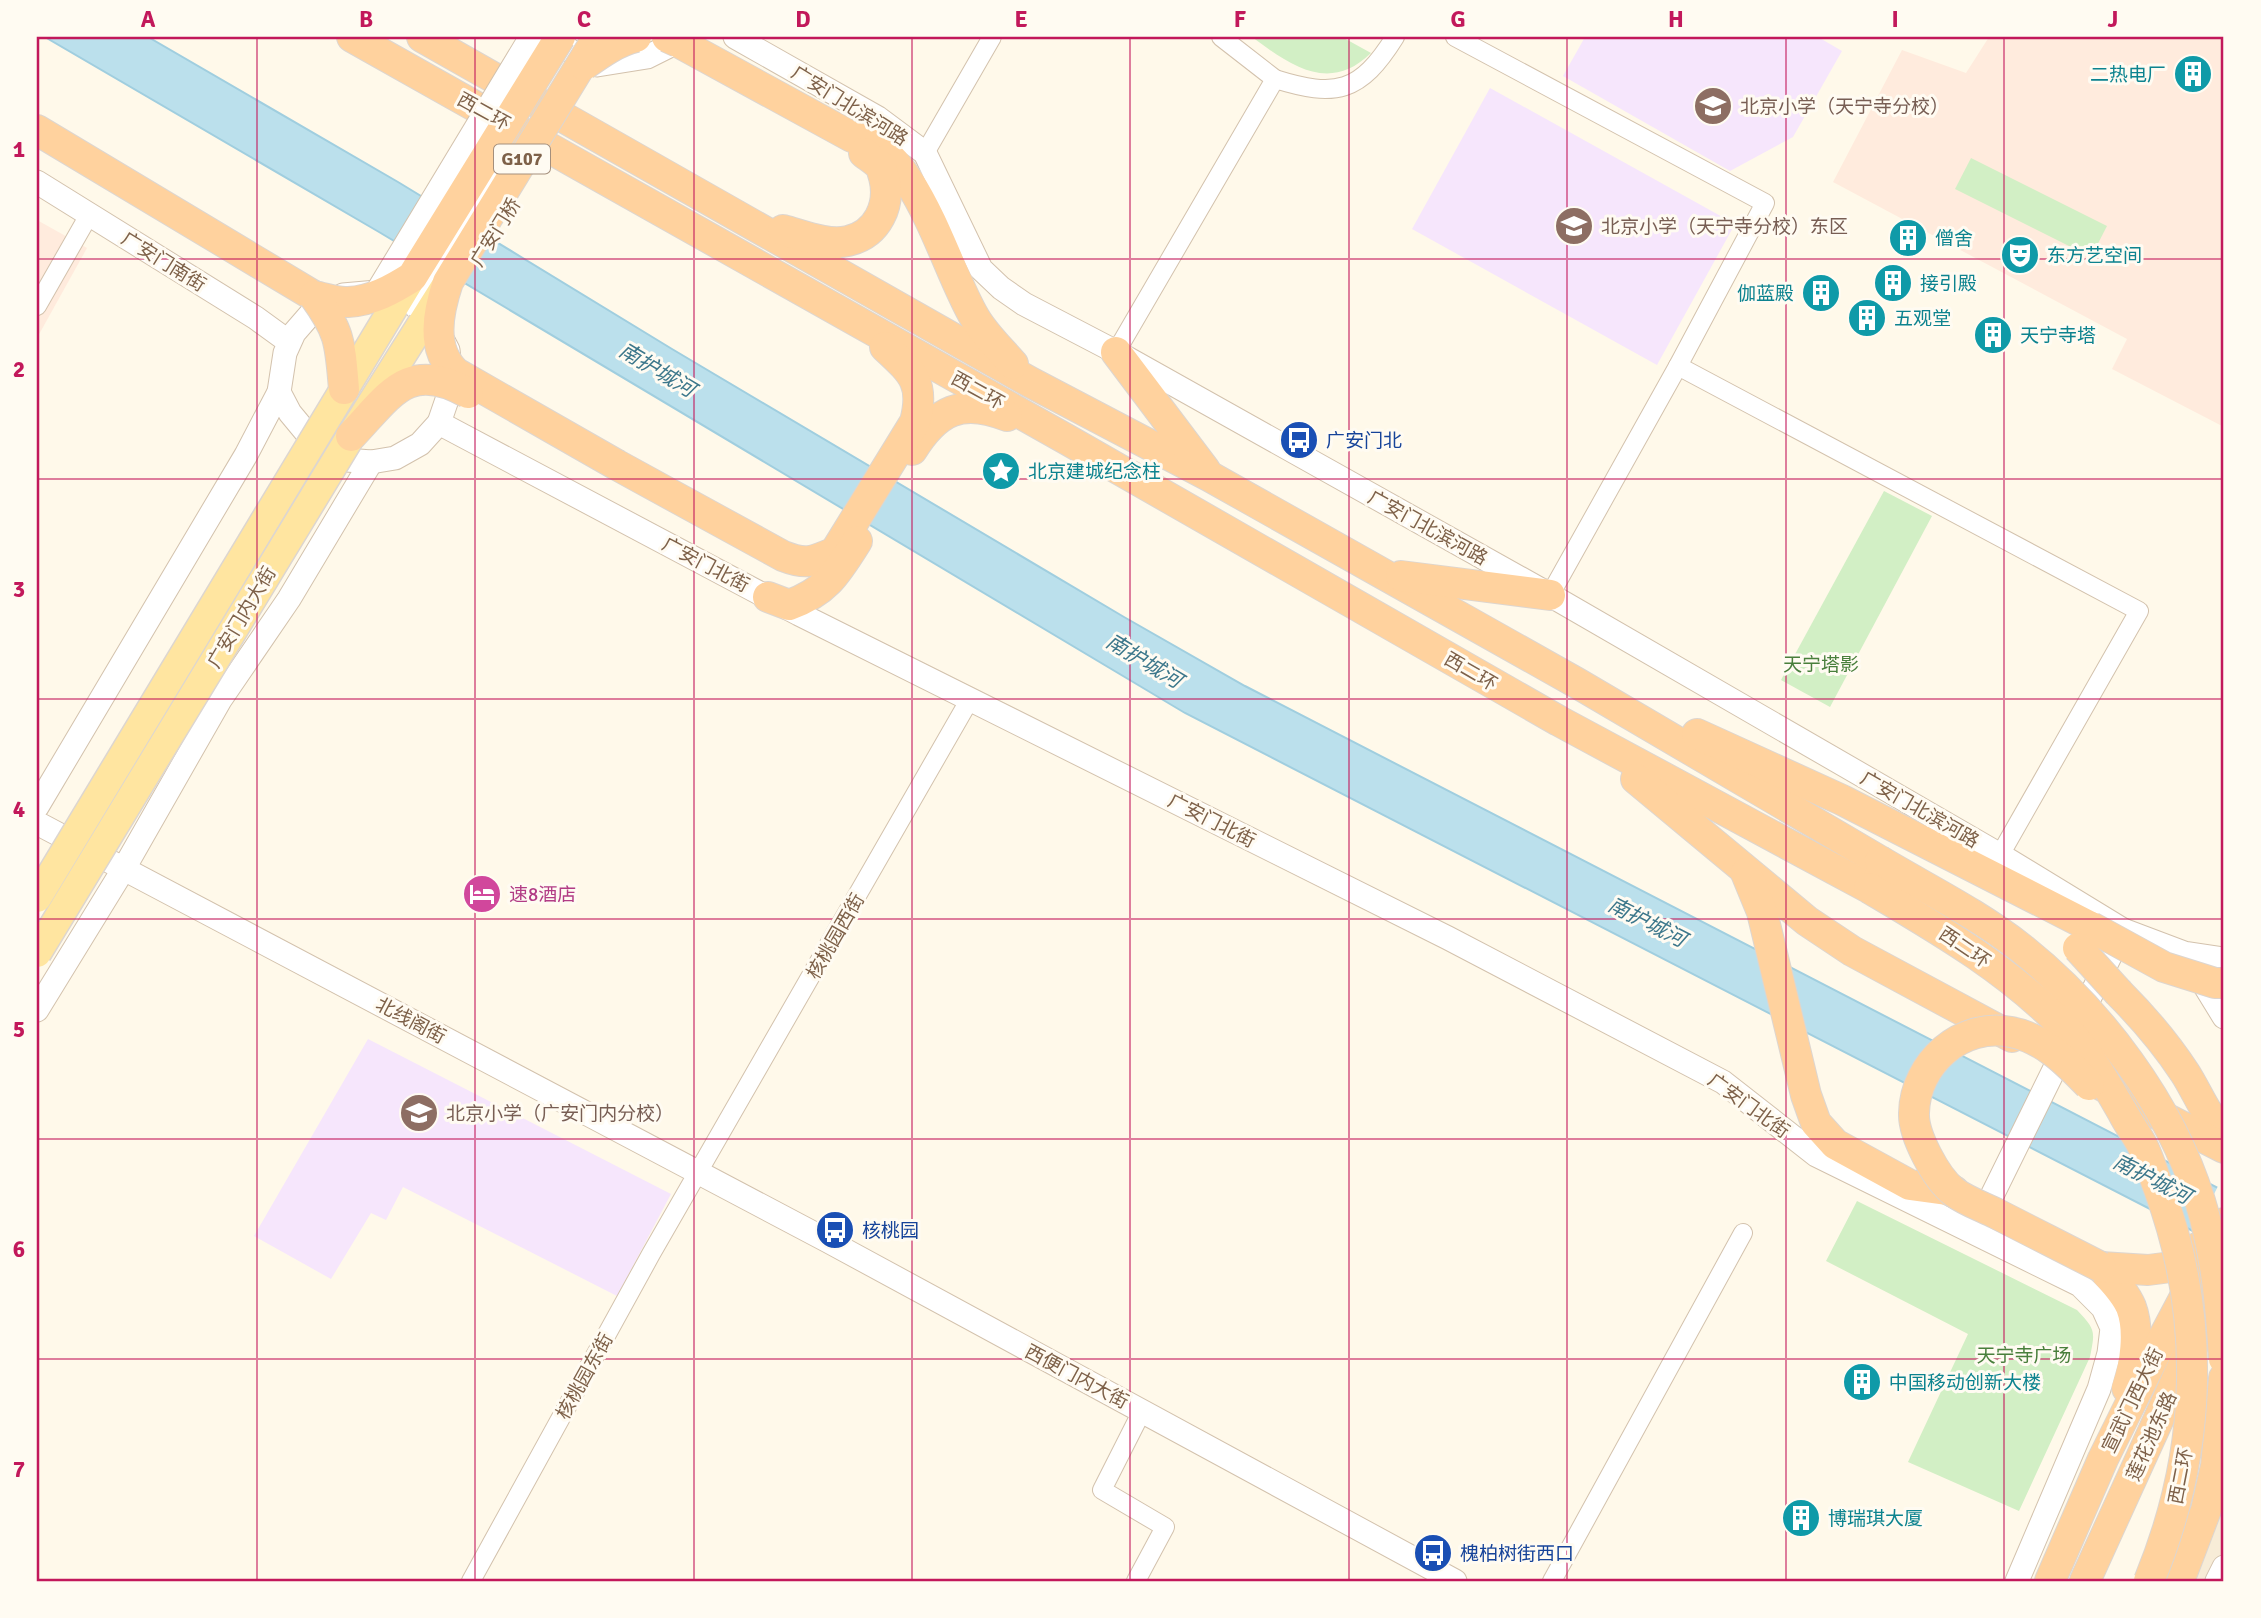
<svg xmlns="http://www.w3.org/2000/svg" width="2261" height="1618" viewBox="0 0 2261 1618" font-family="Signika,'Noto Sans SC',sans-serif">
	<rect width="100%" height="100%" fill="#fff9ea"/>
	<path fill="#f7ecd7" d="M 2224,1503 L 2224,1581 L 2185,1581 Z"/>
	<g fill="#ffebdd">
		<path d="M 1989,37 L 2224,37 L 2224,427 L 2112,369 L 2127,339 L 1833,182 L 1902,50 L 1966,73 Z"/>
		<path d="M 37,220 L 87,248 L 37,338 Z"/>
	</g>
	<g fill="#f6e6fc">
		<path d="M 1585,37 L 1818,37 L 1842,51 L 1793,137 L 1730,171 L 1563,76 Z"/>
		<path d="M 1490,88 L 1735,224 L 1657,365 L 1412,229 Z"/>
		<path d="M 368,1039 L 671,1194 L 617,1296 L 403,1187 L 386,1220 L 371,1213 L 331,1279 L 254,1236 Z"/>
	</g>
	<g fill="#d2efc5">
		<path d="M 1252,37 L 1342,37 L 1371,53 C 1329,94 1290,65 1252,37 Z"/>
		<path d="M 1971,158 L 2107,226 L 2091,257 L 1955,189 Z"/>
		<path d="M 1884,491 L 1932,516 L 1830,707 L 1781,680 Z"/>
		<path d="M 1857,1201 L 2077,1310 C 2096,1330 2095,1331 2090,1357 L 2019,1511 L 1908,1462 L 1968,1334 L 1826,1261 Z"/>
	</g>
	<path fill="#bbe0ec" stroke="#a0cedf" stroke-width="2" d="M 45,37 L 148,37 L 398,182 L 672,349 L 1124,617 L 1245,686 L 2224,1191 L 2224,1247 L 1185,713 L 379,232 Z"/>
	<path fill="#fff9ea" d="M 2219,1184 L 2224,1187 L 2224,1250 L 2194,1235 Z"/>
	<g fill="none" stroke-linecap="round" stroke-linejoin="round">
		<defs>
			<g id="minor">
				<path d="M 1221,37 L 1275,79"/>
				<path d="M 1455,37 L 1765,203 L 1678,366 L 1550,595"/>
				<path d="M 925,153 L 992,37"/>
				<path d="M 37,306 L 89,215"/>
				<path d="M 1116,352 L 1275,79 C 1336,98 1360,93 1395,37"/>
				<path d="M 1678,366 L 2139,611 L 2000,855"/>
				<path d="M 471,1581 L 651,1254 L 970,699"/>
				<path d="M 1136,1581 L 1165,1527 L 1102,1490 L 1142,1411"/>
				<path d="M 1552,1581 L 1743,1233"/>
			</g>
			<g id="tertiary">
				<path d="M 553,37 L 569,50 L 597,65 L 647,57 L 669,46 L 676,37"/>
				<path d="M 735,37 L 878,118 L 925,153 L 981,269 L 1001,288 L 1024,304 L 1116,352 L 1550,595 L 2000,855 L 2123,930 L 2184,953 L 2224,959"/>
				<path d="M 37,182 L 256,318 L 289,342"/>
				<path d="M 377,292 L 413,304 L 436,327 L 448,350 L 452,385 L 439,423 L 420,444 L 395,458 L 371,462 L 347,460 L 319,448 L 290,413 L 279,392 L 285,353 L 294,333 L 314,310 L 343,295 Z"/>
				<path d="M 439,423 L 799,614 L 1448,938 L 1723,1082 L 1816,1155 L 2080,1285 L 2103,1308 L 2112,1328 L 2109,1353 L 2099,1389 L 2017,1581"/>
				<path d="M 37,807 L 246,455 L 279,392"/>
				<path d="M 37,823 L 828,1241 L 1455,1581"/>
				<path d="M 2197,973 L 2224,1017"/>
				<path d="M 37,1010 L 123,870 L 220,700 L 289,599 L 371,462"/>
				<path d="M 1979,1222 L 2123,930"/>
				<path d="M 2217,1581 L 2224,1567"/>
			</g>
			<g id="trunk">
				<path d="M 352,37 L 1066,439 L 1559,721 L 1869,888"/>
				<path d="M 422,37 L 1030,382 L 1209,476 L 1577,683 L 1880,861"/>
				<path d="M 678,42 L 852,137 C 915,144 945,269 975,318 C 985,335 1000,349 1013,364"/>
				<path d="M 37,130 L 314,296"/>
				<path d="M 783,230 C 802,235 828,246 848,241 C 878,234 891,205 884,177 C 883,175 882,169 881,167 C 877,162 869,157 864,153"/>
				<path d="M 1116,352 L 1205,470"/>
				<path d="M 912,450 C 937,410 962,398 1007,416"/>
				<path d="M 617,465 L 783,556 C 806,565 812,562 835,552 L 915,422 C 925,383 913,373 885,347"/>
				<path d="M 1401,576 L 1550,595"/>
				<path d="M 768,597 L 789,605 C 826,592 837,573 857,541"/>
				<path d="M 1697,734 L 1842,800 L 2091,927"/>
				<path d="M 1636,779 L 1807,921 L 1852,951 L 2012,1037"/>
				<path d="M 1746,873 L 1762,912 L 1806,1095 L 1816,1123 L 1835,1144 L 1910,1185 L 1954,1191"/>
				<path d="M 2119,993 C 2144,1018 2166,1044 2185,1073 C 2198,1093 2206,1117 2224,1132"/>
				<path d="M 2099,1084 L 2224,1148"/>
				<path d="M 2101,1267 C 2112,1280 2125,1292 2131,1307 C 2140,1331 2135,1365 2127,1388"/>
				<path d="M 2101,1267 L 2148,1270 L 2179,1266 L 2197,1248"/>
				<path d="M 2050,1581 L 2103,1459 L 2160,1344 L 2224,1223"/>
				<path d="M 2085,1581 L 2191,1348 L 2224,1293"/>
				<path d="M 2179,1581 L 2206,1510 L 2216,1466 L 2224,1378"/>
			</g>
		</defs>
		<use href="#minor" stroke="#d3c2ad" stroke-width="20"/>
		<use href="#tertiary" stroke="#d3c2ad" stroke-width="25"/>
		<use href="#trunk" stroke="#ddd6d0" stroke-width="32"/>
		<use href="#minor" stroke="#fff" stroke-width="18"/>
		<use href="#tertiary" stroke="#fff" stroke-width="23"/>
		<use href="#trunk" stroke="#ffd29e" stroke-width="30"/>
		<defs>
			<g id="tertiary-bridge">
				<path d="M 377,292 L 531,37"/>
				<path d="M 413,304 L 505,154"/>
			</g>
			<g id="primary-bridge">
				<path d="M 37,898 L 412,277"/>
				<path d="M 37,953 L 351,436 L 445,287"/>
			</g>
			<g id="trunk-bridge">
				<path d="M 598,37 L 448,282 C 438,312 430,349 456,373 L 617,465"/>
				<path d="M 667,37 L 678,42"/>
				<path d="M 584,65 C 601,53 616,42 636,37"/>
				<path d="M 314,296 C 325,298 337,303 348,302 C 372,301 393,289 412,277 L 560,37"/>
				<path d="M 314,296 C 341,333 340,344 344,389"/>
				<path d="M 351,436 C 390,395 408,359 468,393"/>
				<path d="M 1880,861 C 1927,889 1978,914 2021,948 C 2100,1011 2170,1104 2200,1201 C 2216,1252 2221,1307 2224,1359"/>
				<path d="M 1869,888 C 1938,929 2006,968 2063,1026 C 2088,1051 2105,1082 2123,1113 C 2129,1125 2138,1136 2144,1149 C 2150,1162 2154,1176 2159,1189 C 2207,1319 2202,1453 2149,1581"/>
				<path d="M 2091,927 L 2164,967 L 2215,983 L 2224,983"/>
				<path d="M 2078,948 L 2119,993"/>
				<path d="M 2089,1085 C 2067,1062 2043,1038 2011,1032 C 1962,1022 1915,1063 1914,1113 C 1913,1135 1936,1178 1954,1192 C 1966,1201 1983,1207 1997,1214 C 2032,1232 2066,1249 2101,1267"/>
			</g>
		</defs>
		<use href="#tertiary-bridge" stroke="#d3c2ad" stroke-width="25" stroke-linecap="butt"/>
		<use href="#primary-bridge" stroke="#ddd6d0" stroke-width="31" stroke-linecap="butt"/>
		<use href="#trunk-bridge" stroke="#ddd6d0" stroke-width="32" stroke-linecap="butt"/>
		<use href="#tertiary-bridge" stroke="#fff" stroke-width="23"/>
		<use href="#primary-bridge" stroke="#ffe5a0" stroke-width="28"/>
		<use href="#trunk-bridge" stroke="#ffd29e" stroke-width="30"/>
	</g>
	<path fill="none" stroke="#c2185b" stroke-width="2" stroke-opacity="0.55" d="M 257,37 L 257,1581M 475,37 L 475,1581M 694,37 L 694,1581M 912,37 L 912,1581M 1130,37 L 1130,1581M 1349,37 L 1349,1581M 1567,37 L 1567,1581M 1786,37 L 1786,1581M 2004,37 L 2004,1581M 37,259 L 2224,259M 37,479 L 2224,479M 37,699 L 2224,699M 37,919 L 2224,919M 37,1139 L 2224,1139M 37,1359 L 2224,1359"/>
	<defs>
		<symbol id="building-disc" viewBox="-11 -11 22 22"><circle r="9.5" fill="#0f9aa8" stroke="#fffbf2"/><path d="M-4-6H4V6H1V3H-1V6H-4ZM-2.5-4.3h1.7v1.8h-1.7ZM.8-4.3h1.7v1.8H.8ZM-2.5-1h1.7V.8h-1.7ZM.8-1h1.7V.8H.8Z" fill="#fff"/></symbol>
		<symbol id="school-disc" viewBox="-11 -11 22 22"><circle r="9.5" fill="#8d6e63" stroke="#fffbf2"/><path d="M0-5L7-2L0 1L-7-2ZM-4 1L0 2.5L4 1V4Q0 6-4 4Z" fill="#fff"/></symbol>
		<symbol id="theatre-disc" viewBox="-11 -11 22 22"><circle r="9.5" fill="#0f9aa8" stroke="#fffbf2"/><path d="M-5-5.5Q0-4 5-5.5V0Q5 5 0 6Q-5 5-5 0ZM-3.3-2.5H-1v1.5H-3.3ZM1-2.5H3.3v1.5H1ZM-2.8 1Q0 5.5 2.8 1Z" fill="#fff"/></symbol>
		<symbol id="bus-disc" viewBox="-11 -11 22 22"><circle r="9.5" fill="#1a4fb4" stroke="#fffbf2"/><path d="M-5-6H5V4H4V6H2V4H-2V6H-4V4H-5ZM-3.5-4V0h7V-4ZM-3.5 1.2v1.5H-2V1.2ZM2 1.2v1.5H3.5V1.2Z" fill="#fff"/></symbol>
		<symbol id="sight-disc" viewBox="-11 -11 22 22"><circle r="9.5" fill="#0f9aa8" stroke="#fffbf2"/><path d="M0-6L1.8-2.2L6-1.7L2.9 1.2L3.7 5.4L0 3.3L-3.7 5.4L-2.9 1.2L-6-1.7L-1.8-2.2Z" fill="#fff"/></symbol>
		<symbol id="hotel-disc" viewBox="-11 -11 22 22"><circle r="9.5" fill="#d1479c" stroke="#fffbf2"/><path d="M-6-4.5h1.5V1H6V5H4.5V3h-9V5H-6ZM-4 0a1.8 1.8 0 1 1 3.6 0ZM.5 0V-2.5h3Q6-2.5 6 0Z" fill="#fff"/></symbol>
	</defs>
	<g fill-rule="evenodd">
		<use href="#building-disc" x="2171" y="52" width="44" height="44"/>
		<use href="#school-disc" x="1691" y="84" width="44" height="44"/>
		<use href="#school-disc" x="1552" y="204" width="44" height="44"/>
		<use href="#building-disc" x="1886" y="216" width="44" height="44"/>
		<use href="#theatre-disc" x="1998" y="233" width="44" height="44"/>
		<use href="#building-disc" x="1871" y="261" width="44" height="44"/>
		<use href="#building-disc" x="1799" y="271" width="44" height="44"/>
		<use href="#building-disc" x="1845" y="296" width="44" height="44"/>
		<use href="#building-disc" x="1971" y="313" width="44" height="44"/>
		<use href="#bus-disc" x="1277" y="418" width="44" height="44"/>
		<use href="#sight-disc" x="979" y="449" width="44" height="44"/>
		<use href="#hotel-disc" x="460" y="872" width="44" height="44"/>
		<use href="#school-disc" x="397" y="1091" width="44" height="44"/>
		<use href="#bus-disc" x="813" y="1208" width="44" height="44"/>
		<use href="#building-disc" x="1840" y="1360" width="44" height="44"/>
		<use href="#building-disc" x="1779" y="1496" width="44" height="44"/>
		<use href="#bus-disc" x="1411" y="1531" width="44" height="44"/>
	</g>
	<g text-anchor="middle" stroke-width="6" stroke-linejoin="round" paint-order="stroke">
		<rect fill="#fffbf2" stroke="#a58f7c" stroke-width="2" x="494" y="144.5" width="56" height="29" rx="5"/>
		<g font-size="18" font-weight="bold" fill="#7e6149">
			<text x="522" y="165">G107</text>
		</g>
		<g font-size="19" fill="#0d838f" stroke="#fffbf2" text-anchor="start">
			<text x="2166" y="81" text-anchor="end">二热电厂</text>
			<text x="1935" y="245">僧舍</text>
			<text x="2047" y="262">东方艺空间</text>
			<text x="1920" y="290">接引殿</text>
			<text x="1794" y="300" text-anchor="end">伽蓝殿</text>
			<text x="1894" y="325">五观堂</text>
			<text x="2020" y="342">天宁寺塔</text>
			<text x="1028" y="478">北京建城纪念柱</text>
			<text x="1889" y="1389">中国移动创新大楼</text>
			<text x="1828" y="1525">博瑞琪大厦</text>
		</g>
		<g font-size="19" fill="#7e6149" stroke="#fffbf2">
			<text transform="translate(850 105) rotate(32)" y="7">广安门北滨河路</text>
			<text transform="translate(484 111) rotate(29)" y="7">西二环</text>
			<text transform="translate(495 232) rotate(-58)" y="7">广安门桥</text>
			<text transform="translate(164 261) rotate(32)" y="7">广安门南街</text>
			<text transform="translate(978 390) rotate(29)" y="7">西二环</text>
			<text transform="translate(1428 527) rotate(29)" y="7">广安门北滨河路</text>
			<text transform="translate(706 564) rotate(28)" y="7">广安门北街</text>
			<text transform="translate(241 617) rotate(-59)" y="7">广安门内大街</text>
			<text transform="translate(1471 671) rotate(30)" y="7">西二环</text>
			<text transform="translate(1920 809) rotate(30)" y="7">广安门北滨河路</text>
			<text transform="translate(1212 820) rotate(27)" y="7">广安门北街</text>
			<text transform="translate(835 936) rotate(-60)" y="7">核桃园西街</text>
			<text transform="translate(1965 947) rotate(34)" y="7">西二环</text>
			<text transform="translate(411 1020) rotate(28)" y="7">北线阁街</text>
			<text transform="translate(1749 1105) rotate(36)" y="7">广安门北街</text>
			<text transform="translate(584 1376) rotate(-61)" y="7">核桃园东街</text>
			<text transform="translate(1077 1376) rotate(28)" y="7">西便门内大街</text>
			<text transform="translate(2132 1400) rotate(-64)" y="7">宣武门西大街</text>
			<text transform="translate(2151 1436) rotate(-66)" y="7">莲花池东路</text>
			<text transform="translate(2180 1476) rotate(-79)" y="7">西二环</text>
		</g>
		<g font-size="19" fill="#785e54" stroke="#fffbf2" text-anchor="start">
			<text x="1740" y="113">北京小学（天宁寺分校）</text>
			<text x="1601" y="233">北京小学（天宁寺分校）东区</text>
			<text x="446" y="1120">北京小学（广安门内分校）</text>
		</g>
		<g font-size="19" fill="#164399" stroke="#fffbf2" text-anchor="start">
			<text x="1326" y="447">广安门北</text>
			<text x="862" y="1237">核桃园</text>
			<text x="1460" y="1560">槐柏树街西口</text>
		</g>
		<g font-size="19" fill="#497f3c" stroke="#fffbf2">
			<text x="1821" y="671">天宁塔影</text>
			<text x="2024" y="1362">天宁寺广场</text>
		</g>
		<g font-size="19" fill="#b23c85" stroke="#fffbf2" text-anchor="start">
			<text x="509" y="901">速8酒店</text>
		</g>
		<g font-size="21" font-style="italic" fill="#3c778b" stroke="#fffbf2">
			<text transform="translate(657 370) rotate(31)" y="7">南护城河</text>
			<text transform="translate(1144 661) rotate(31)" y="7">南护城河</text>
			<text transform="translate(1647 922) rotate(27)" y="7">南护城河</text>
			<text transform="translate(2152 1179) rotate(27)" y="7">南护城河</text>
		</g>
	</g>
	<rect width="2261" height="1618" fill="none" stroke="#fffbf2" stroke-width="77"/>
	<rect x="38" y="38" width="2184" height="1542" fill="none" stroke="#c2185b" stroke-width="2.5"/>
	<g font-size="23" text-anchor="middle" font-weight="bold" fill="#c2185b">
		<text x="148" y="27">A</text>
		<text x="366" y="27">B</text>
		<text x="584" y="27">C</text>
		<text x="803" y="27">D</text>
		<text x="1021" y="27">E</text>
		<text x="1240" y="27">F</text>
		<text x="1458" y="27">G</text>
		<text x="1676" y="27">H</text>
		<text x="1895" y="27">I</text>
		<text x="2113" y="27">J</text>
		<text x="19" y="157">1</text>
		<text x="19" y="377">2</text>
		<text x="19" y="597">3</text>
		<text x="19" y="817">4</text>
		<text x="19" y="1037">5</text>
		<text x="19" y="1257">6</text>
		<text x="19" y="1477">7</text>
	</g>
</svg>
